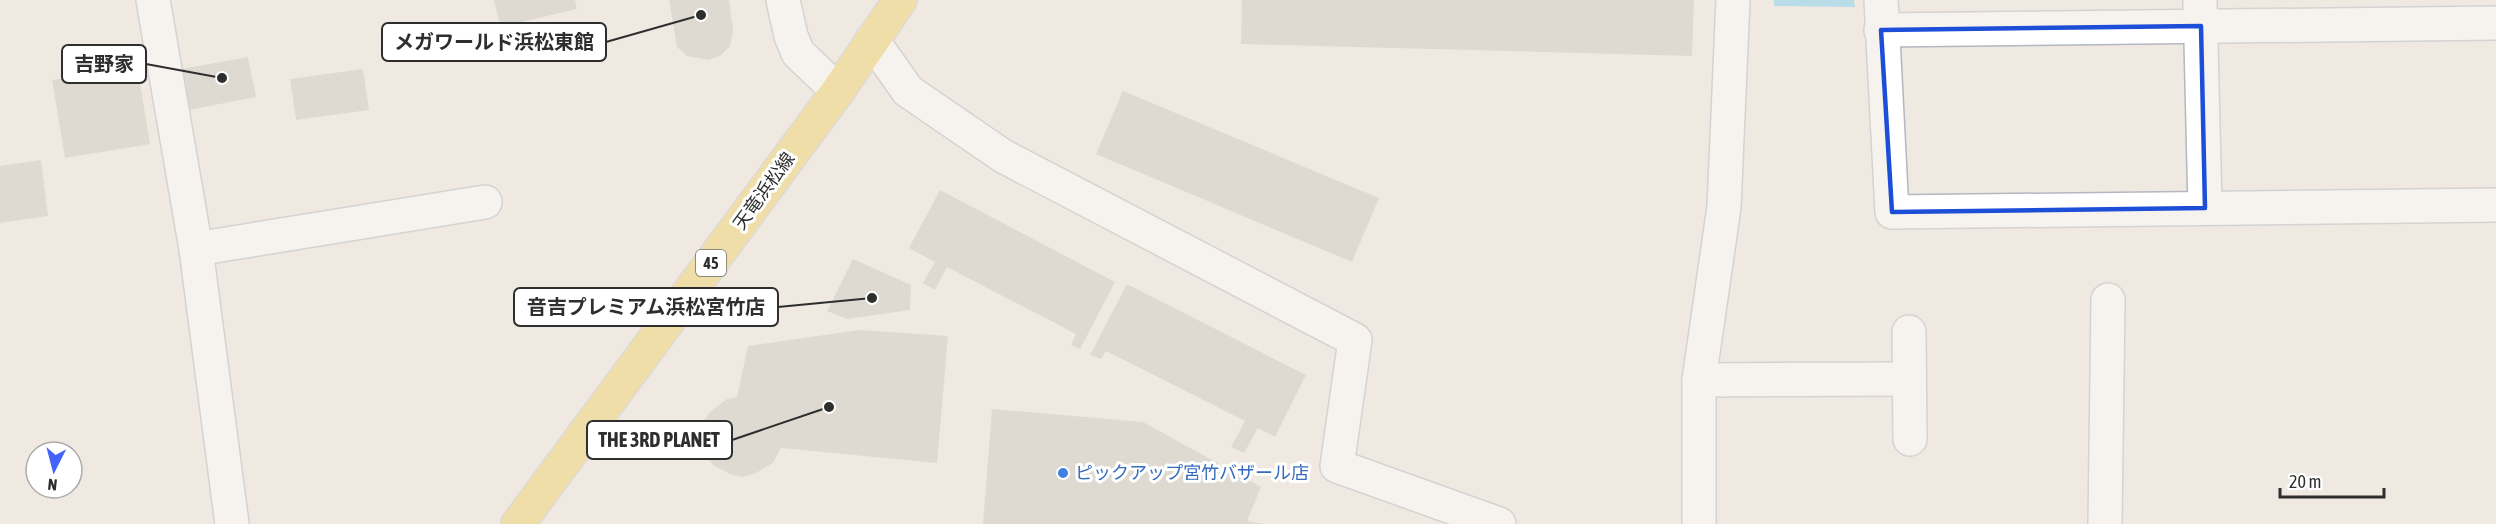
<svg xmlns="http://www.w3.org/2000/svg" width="2496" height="524" viewBox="0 0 2496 524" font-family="'Asap Condensed','Noto Sans JP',sans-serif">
	<rect width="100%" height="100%" fill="#efe9e1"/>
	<path fill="#75cff0" d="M 1774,0 L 1854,0 L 1855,7 L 1774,6 Z"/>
	<g fill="#cbc7bf">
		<path d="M 494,0 L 575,0 L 577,9 L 500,27 Z"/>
		<path d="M 669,0 L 729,0 L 733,31 L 730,46 L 720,56 L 709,60 L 687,56 L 677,47 Z"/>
		<path d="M 1242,0 L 1694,0 L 1692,56 L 1241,44 Z"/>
		<path d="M 248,57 L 256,97 L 189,110 L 181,69 Z"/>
		<path d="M 137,65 L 150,144 L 65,158 L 52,80 Z"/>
		<path d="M 363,69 L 369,110 L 296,120 L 290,79 Z"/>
		<path d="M 1123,91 L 1379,198 L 1352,262 L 1096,154 Z"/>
		<path d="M 41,160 L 48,216 L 0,223 L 0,166 Z"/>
		<path d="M 940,190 L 1115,282 L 1080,349 L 1071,345 L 1076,334 L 947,267 L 935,290 L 923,283 L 935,262 L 909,248 Z"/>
		<path d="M 853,259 L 911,285 L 910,310 L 847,319 L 827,311 Z"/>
		<path d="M 1127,284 L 1306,375 L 1275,437 L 1258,428 L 1244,453 L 1231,447 L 1245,421 L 1106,351 L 1101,359 L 1090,355 Z"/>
		<path d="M 859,330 L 948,336 L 937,463 L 781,448 L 773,463 L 756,473 L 743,477 L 732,475 L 713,465 L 705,454 L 700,433 L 704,420 L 711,411 L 727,399 L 737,397 L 748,346 Z"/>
		<path d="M 992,409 L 1143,422 L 1261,487 L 1247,521 L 1264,524 L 983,524 Z"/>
	</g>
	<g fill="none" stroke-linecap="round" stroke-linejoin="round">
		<defs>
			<g id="street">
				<path d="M 153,0 L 196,249 L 232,524"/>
				<path d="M 783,0 L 791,36 L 798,53 L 838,91"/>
				<path d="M 1881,0 L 1892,212 L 2496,205"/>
				<path d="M 2200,0 L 2205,208"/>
				<path d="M 1881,30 L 2496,23"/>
				<path d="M 872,40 L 908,91 L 1003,156 L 1355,340 L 1337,466 L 1499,524"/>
				<path d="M 196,249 L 485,202"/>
				<path d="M 1909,332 L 1910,439"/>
				<path d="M 1699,380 L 1909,379"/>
				<path d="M 1699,524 L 1699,380 L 1724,207 L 1733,0"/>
				<path d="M 2105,524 L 2108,300"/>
			</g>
			<path id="primary" d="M 518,524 L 838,91 L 900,0"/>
		</defs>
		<use href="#street" stroke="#b4b7c1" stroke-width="36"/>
		<use href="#primary" stroke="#c9c9c9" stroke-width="36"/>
		<use href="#street" stroke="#fff" stroke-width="33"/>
		<use href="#primary" stroke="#f2d163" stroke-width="33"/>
	</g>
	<path d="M0 0H2496V524H0ZM 2201,26 L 2205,208 L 1892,212 L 1881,30 Z" fill="#efe9e1" fill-opacity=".55" fill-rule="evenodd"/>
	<path fill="none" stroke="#1d4ed8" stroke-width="4.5" stroke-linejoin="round" d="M 2201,26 L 2205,208 L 1892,212 L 1881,30 Z"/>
	<circle fill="#3f7fe0" stroke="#fff" stroke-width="2" cx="1063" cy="473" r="6"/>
	<g text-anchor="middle" stroke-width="6" stroke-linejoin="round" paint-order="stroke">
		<rect fill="#fff" stroke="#6d6d6d" stroke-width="1.5" x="696" y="250" width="30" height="26" rx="4.5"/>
		<g font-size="16" font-weight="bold" fill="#2e2e2e">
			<text x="711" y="269">45</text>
		</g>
		<g font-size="18" fill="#2e2e2e" stroke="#fff">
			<text transform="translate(764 191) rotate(-54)" y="6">天竜浜松線</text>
		</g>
		<g font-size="18" fill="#366cbe" stroke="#fff" text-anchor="start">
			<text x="1075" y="479">ピックアップ宮竹バザール店</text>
		</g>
	</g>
	<path fill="none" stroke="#2e2e2e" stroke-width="2" d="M701 15L606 42M222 78L146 64M872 298L778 307M829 407L732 440"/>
	<g fill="#2e2e2e" stroke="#fff" stroke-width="2">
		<circle cx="701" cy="15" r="6"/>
		<circle cx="222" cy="78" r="6"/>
		<circle cx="872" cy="298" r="6"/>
		<circle cx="829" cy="407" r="6"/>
	</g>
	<g fill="#fff" stroke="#2e2e2e" stroke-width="2">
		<rect x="382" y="23" width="224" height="38" rx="6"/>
		<rect x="62" y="45" width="84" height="38" rx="6"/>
		<rect x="514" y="288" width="264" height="38" rx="6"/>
		<rect x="587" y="421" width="145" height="38" rx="6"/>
	</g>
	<g font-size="20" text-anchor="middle" font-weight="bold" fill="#2e2e2e">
		<text x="494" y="49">メガワールド浜松東館</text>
		<text x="104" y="71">吉野家</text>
		<text x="646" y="314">音吉プレミアム浜松宮竹店</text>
		<text x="659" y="447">THE 3RD PLANET</text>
	</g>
	<g transform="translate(54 470) rotate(186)"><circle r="28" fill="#ffffff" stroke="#ababab" stroke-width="1.5"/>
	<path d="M0-4.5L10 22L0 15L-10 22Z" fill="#4264fb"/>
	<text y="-9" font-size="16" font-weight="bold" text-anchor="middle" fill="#2e2e2e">N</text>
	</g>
	<path d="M2280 488v9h104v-9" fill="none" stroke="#2e2e2e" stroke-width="3"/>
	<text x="2289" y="488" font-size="18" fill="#2e2e2e" stroke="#ffffff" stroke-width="4.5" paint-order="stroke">20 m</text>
</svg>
